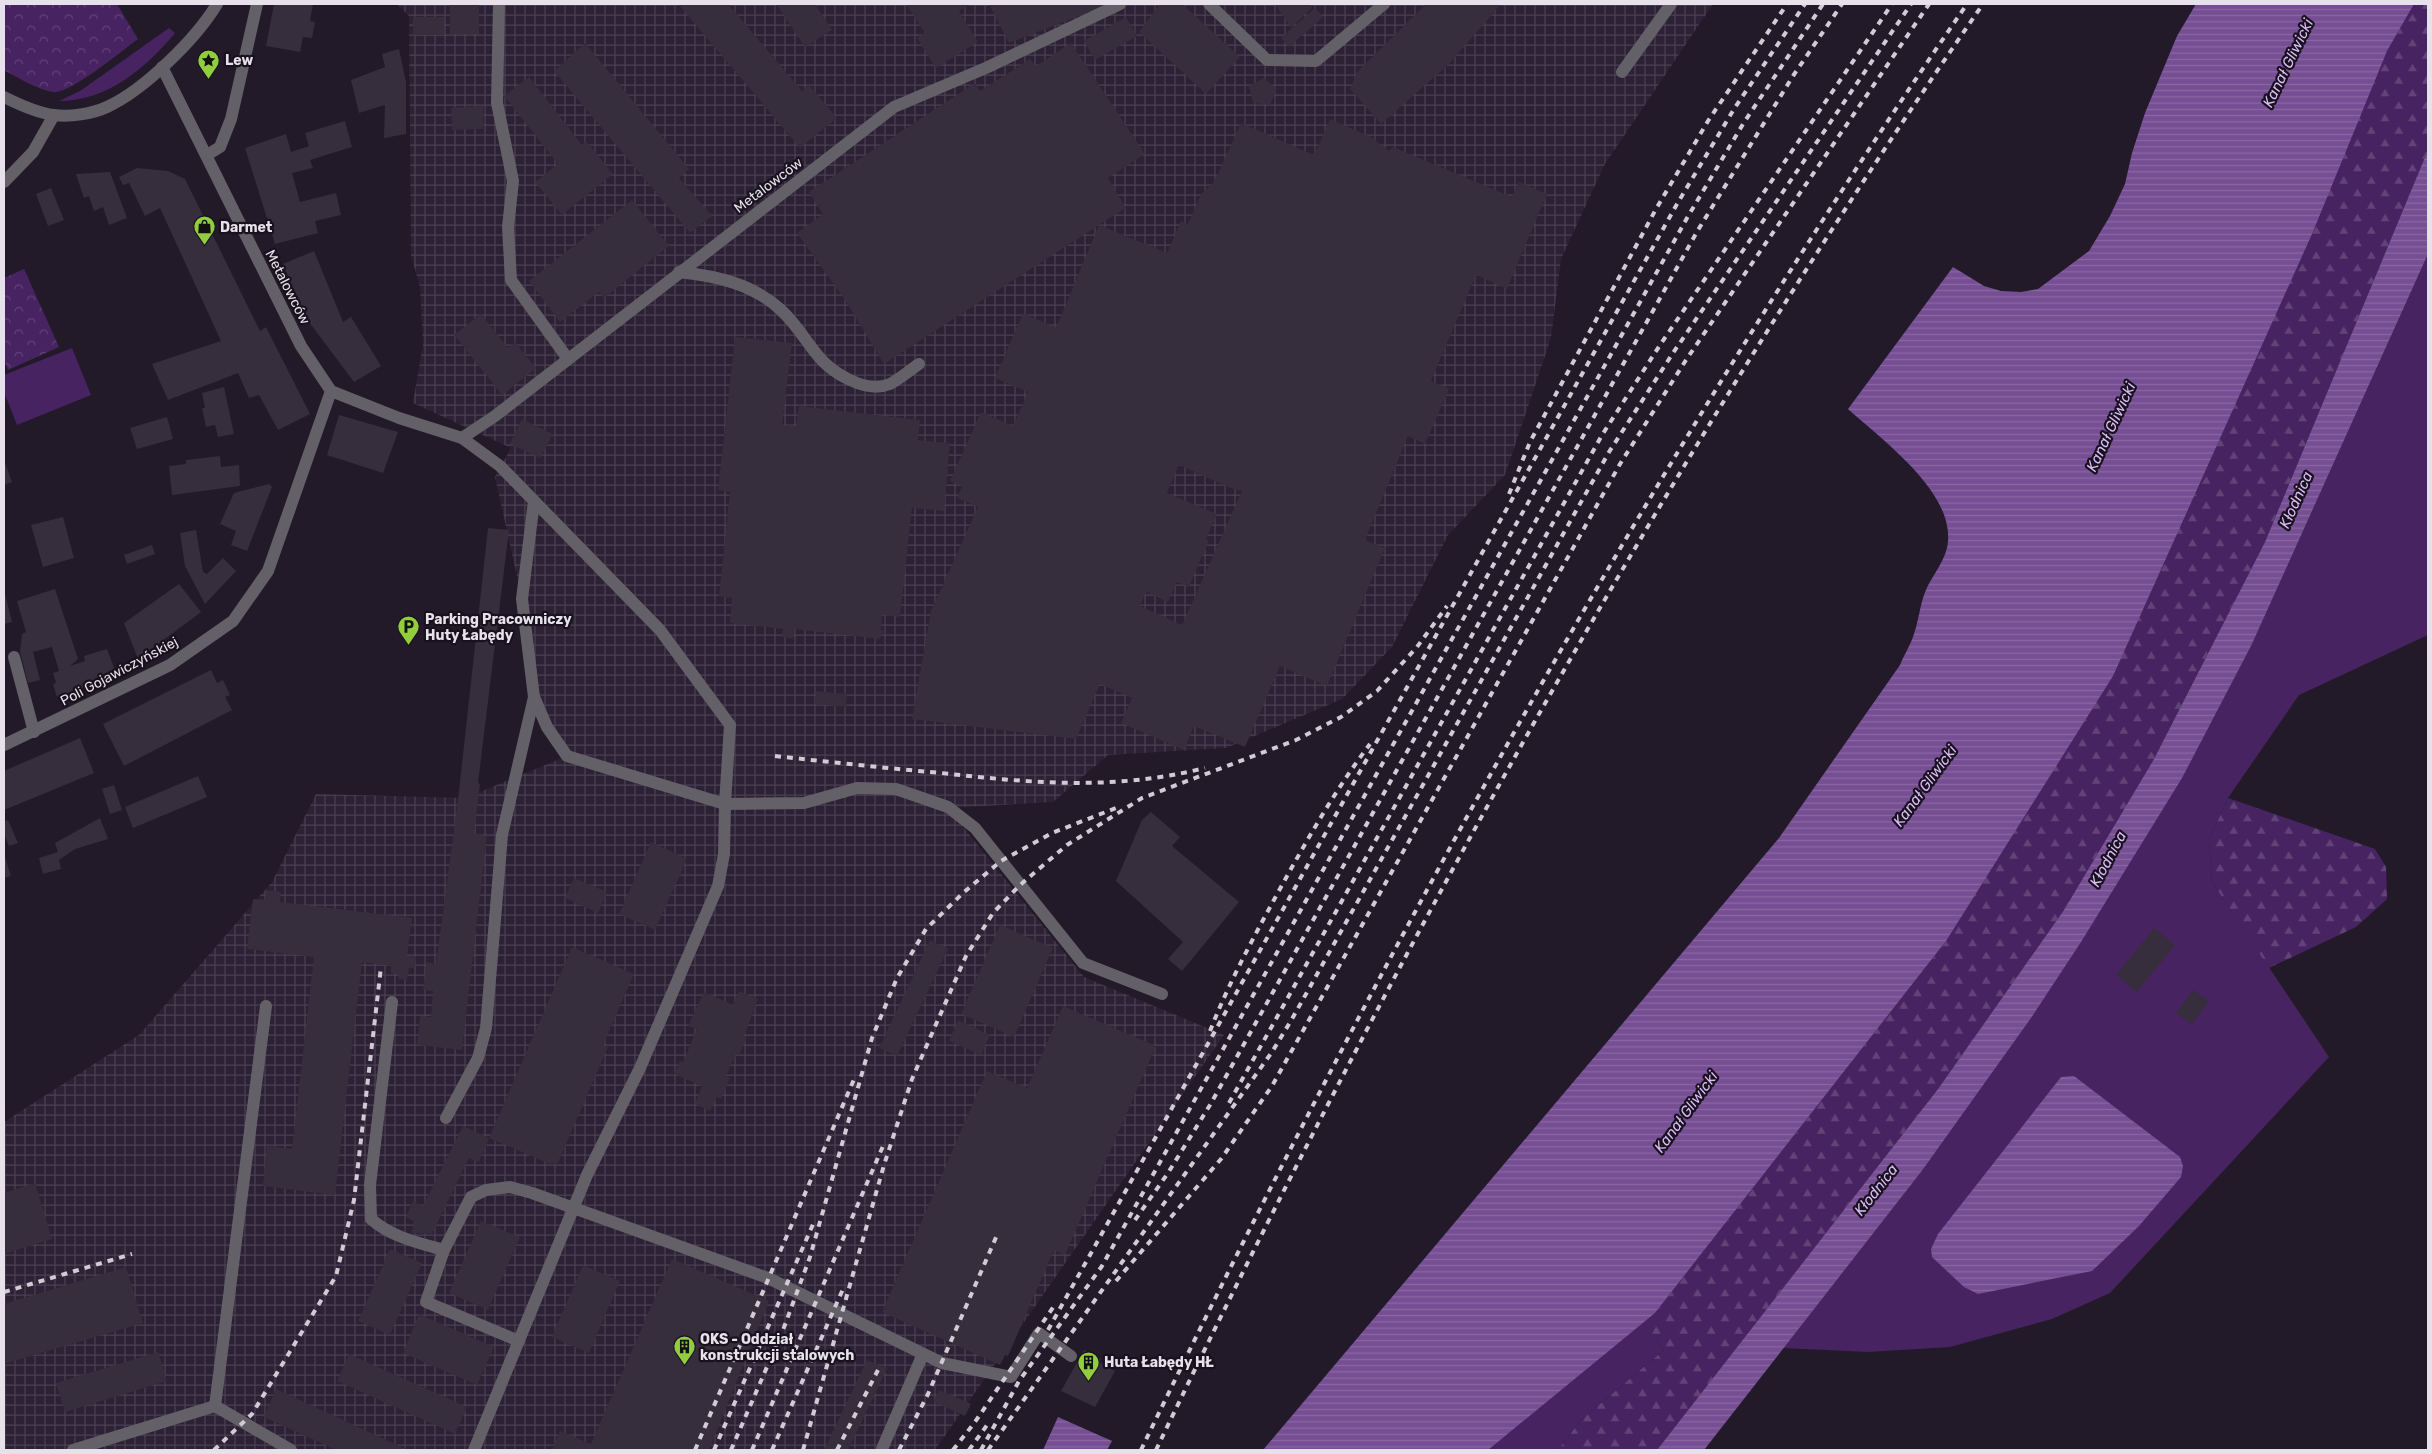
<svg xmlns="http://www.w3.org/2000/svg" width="2432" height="1454" viewBox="0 0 2432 1454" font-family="Rubik,sans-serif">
	<defs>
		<pattern id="industrial-grid" width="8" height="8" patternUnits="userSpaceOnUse" patternTransform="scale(1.25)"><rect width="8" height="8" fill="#2c2135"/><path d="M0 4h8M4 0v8" fill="none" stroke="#4b4152"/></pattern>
		<pattern id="forest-firs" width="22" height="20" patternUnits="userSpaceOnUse" patternTransform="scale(1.25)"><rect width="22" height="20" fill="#482361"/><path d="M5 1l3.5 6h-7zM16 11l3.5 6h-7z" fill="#624378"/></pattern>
		<pattern id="park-crowns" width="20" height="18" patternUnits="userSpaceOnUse" patternTransform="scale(1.25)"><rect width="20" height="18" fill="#482361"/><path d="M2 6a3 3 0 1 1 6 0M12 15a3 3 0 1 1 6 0" fill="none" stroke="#624378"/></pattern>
		<pattern id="water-rules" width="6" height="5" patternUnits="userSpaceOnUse" patternTransform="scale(1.25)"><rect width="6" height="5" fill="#764e94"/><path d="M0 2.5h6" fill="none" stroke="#8a67a3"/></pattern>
	</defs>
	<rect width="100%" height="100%" fill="#221a28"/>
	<path fill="url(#industrial-grid)" d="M 397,4 L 1713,4 L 1605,164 L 1561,259 L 1551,338 L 1505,475 L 1448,535 L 1392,647 L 1342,699 L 1226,748 L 1108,755 L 1053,802 L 948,808 L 1084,977 L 1224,1035 L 935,1450 L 4,1450 L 4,1122 L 139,1035 L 272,882 L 316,794 L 465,798 L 567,756 L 534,697 L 522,599 L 495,477 L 511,448 L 413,403 L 423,344 L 420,287 L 411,255 L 409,16 Z"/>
	<g fill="#482361">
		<path d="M 169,28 L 175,33 C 145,69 107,101 59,101 L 80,91 Z"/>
		<path d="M 2428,254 L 2428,635 L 2299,695 L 2228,798 L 2209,840 L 2212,882 L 2329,1057 L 2110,1293 L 2052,1319 L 1950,1347 L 1868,1352 L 1783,1348 L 1921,1172 L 2252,644 Z"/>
		<path d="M 72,348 L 91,395 L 17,425 L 4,392 L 4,375 Z"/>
		<path d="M 1655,1313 L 1652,1334 L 1664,1350 L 1581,1420 L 1558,1450 L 1485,1450 L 1591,1362 Z"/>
	</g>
	<g fill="url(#forest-firs)">
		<path d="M 2414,4 L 2428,4 L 2428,150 L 2265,542 L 2154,759 L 2064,910 L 1938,1089 L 1657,1450 L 1558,1450 L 1581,1420 L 1664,1350 L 1652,1334 L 1650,1324 L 1655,1313 L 1946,941 L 2387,51 Z"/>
		<path d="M 2228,798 L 2375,849 L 2386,867 L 2387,899 L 2356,927 L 2269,968 L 2212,882 L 2209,840 Z"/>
	</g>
	<g fill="url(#park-crowns)">
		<path d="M 4,4 L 117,4 L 138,39 C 123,50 69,95 53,92 C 39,90 16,77 4,70 Z"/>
		<path d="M 24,269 L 59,347 L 8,370 L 4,360 L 4,278 Z"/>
	</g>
	<g fill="url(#water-rules)">
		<path d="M 2196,4 L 2414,4 L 2387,51 L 2312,234 L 2113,676 L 1946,941 L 1655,1313 L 1488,1450 L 1263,1450 L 1779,838 L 1900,665 C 1904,655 1911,644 1914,634 C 1919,620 1920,603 1926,590 C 1933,574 1947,559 1948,541 C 1952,490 1882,440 1848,409 L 1953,267 L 1984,286 L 2001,291 L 2021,292 L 2038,289 L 2089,251 L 2110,216 L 2125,184 L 2132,153 L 2145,113 L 2177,36 Z"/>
		<path d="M 2428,150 L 2428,254 L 2252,644 L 2182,778 L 2081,942 L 2031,1018 L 1921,1172 L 1704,1450 L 1657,1450 L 1938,1089 L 2064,910 L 2154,759 L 2265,542 Z"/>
		<path d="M 2074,1076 L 2180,1157 L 2183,1166 L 2181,1177 L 2139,1226 L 2092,1271 L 1978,1294 L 1964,1287 L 1932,1257 L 1931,1249 L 1938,1234 L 2061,1077 Z"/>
		<path d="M 1058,1417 L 1112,1441 L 1107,1450 L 1043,1450 Z"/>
	</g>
	<g fill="#362e3c" fill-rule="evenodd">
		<path d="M 274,4 L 313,4 L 310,21 L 315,22 L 312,38 L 303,37 L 300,52 L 266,46 Z"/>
		<rect x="450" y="4" width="29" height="30"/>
		<path d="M 678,4 L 728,4 L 802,91 L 809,85 L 837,118 L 800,148 Z"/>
		<path d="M 776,4 L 815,4 L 832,30 L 805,47 Z"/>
		<path d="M 906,4 L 971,4 L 959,11 L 978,42 L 936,68 L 917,38 L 925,33 Z"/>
		<path d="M 989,4 L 1108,4 L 1108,5 L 1009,43 Z"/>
		<path d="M 1160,4 L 1182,4 L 1240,57 L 1206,94 L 1139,32 Z"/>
		<path d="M 1275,4 L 1308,4 L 1312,8 L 1291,28 Z"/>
		<path d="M 1426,4 L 1501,4 L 1449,64 L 1381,124 L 1350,89 L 1357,72 Z"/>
		<path d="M 1315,8 L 1323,17 L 1289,47 L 1281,38 Z"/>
		<rect x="413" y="17" width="31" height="18"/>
		<path d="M 1126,17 L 1137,36 L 1095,60 L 1084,41 Z"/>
		<path d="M 585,43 L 689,169 L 679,178 L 712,216 L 690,233 L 554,71 Z"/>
		<path d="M 1071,43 L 1145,154 L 1108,178 L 1126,208 L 1099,225 L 1167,253 L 1181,221 L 1188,224 L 1201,194 L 1214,182 L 1241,123 L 1314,155 L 1330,119 L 1371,137 L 1389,151 L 1393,147 L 1512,197 L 1519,182 L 1547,194 L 1507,289 L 1476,275 L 1431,381 L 1449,389 L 1425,444 L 1408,436 L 1365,540 L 1385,548 L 1327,686 L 1280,666 L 1245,747 L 1194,726 L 1184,750 L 1121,723 L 1132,698 L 1100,684 L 1076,739 L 912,719 L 931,611 L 978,507 L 957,498 L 962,486 L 950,481 L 981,412 L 1013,426 L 1028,392 L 995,378 L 1023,313 L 1056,328 L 1099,225 L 884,364 L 847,303 L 797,233 L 823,214 L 809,192 L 975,83 L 980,91 L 1030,59 L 1036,66 ZM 1179,465 L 1235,490 L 1242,491 L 1182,625 L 1140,606 L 1146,592 L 1168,602 L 1177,582 L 1189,587 L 1209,540 L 1206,539 L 1217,514 L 1167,493 Z"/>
		<path d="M 399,49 L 406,82 L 406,134 L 384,138 L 385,105 L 359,113 L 351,80 L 385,67 L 382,54 Z"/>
		<path d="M 529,77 L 582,145 L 586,141 L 613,174 L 562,215 L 535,182 L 558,164 L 504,96 Z"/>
		<path d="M 1264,78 L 1277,89 L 1270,105 L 1253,103 L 1249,86 Z"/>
		<path d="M 483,106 L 483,129 L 452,130 L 451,108 Z"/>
		<path d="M 345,121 L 352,147 L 310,160 L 313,168 L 292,173 L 300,202 L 336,193 L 341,215 L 315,221 L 318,233 L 275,244 L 245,148 L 286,134 L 291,152 L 309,146 L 305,133 Z"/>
		<path d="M 137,168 L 168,171 L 185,179 L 260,331 L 266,327 L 310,414 L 278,430 L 259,395 L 249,398 L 238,373 L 168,400 L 152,364 L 221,341 L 160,208 L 145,216 L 129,183 L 123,185 L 119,177 Z"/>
		<path d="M 110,172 L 127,218 L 109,225 L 103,207 L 94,211 L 89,196 L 84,198 L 76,174 Z"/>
		<path d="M 51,188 L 64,220 L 48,226 L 36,194 Z"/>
		<path d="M 632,200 L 669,246 L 604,298 L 599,292 L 560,322 L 529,281 Z"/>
		<path d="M 314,251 L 343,322 L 351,317 L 381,366 L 354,382 L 303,314 L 283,264 Z"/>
		<path d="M 481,314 L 508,348 L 515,342 L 536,368 L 502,395 L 454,335 Z"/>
		<path d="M 735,337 L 792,343 L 782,425 L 796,426 L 799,406 L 920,420 L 918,440 L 950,443 L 944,511 L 912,508 L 900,617 L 882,615 L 881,630 L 884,631 L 880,639 L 794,629 L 793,639 L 782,637 L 783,629 L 730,623 L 732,598 L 719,596 L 730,492 L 718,490 Z"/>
		<path d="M 224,387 L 234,434 L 218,437 L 215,425 L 206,427 L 202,408 L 205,408 L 202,393 Z"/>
		<path d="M 339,415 L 398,432 L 383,473 L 327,455 Z"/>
		<path d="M 167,417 L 173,439 L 137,449 L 130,428 Z"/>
		<path d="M 522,419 L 553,434 L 540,458 L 510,444 Z"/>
		<path d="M 220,456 L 221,467 L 239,465 L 240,486 L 172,495 L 169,466 L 186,464 L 186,460 Z"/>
		<path d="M 4,460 L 12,482 L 4,485 Z"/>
		<path d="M 269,484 L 272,487 L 247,551 L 231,545 L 236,531 L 220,524 L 234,493 Z"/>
		<path d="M 63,517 L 74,558 L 43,567 L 31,525 Z"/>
		<path d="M 488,528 L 509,530 L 478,783 L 480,784 L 474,834 L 487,836 L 462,1050 L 417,1045 L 420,1016 L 431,1017 L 433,991 L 423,990 L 427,962 L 436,964 L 458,800 Z"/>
		<path d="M 196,530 L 203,572 L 207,574 L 223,558 L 236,571 L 205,604 L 185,566 L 180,533 Z"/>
		<path d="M 152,545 L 155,554 L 127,564 L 124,555 Z"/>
		<path d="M 179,584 L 201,612 L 138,659 L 124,623 Z"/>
		<path d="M 55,589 L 78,659 L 70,666 L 85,661 L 84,656 L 107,649 L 117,676 L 57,697 L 53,684 L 56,683 L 53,673 L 59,671 L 52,647 L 33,652 L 40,680 L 28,683 L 20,652 L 22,634 L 26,632 L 17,601 Z"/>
		<path d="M 4,590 L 12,622 L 4,624 Z"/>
		<path d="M 211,670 L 217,683 L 223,680 L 230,695 L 225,697 L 232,710 L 124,766 L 103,724 Z"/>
		<path d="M 816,691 L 847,694 L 846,707 L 815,704 Z"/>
		<path d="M 80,738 L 94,773 L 4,810 L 4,771 Z"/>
		<path d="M 198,776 L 207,797 L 133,828 L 125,807 Z"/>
		<path d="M 114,785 L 122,810 L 110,814 L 102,789 Z"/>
		<path d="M 1151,812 L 1180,837 L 1172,846 L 1239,902 L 1182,971 L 1168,959 L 1183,942 L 1116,881 L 1142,820 Z"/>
		<path d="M 100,818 L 108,839 L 75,849 L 59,860 L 61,869 L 43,874 L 39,858 L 58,852 L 55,843 Z"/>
		<path d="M 8,820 L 18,843 L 9,846 L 4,834 L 4,822 Z"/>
		<path d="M 651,842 L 687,859 L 655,930 L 619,914 Z"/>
		<path d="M 4,854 L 11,876 L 4,878 Z"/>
		<path d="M 574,878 L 607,892 L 598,913 L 565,898 Z"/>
		<path d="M 266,890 L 281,892 L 280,902 L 412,918 L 407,956 L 416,957 L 415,968 L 409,968 L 407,980 L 398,979 L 399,974 L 391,973 L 391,966 L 362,962 L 335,1195 L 263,1186 L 267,1146 L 292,1149 L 314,957 L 247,949 L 253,899 L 265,900 Z"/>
		<path d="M 1000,925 L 1053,948 L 1014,1037 L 961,1014 Z"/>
		<path d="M 2154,928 L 2175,945 L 2137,992 L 2116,975 Z"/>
		<path d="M 930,940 L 948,949 L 897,1056 L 879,1048 Z"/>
		<path d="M 572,947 L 634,974 L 603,1045 L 608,1047 L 557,1165 L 552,1163 L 550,1164 L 489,1138 Z"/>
		<path d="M 2193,990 L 2209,1001 L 2192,1024 L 2176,1013 Z"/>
		<path d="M 739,991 L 758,999 L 744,1036 L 747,1037 L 739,1055 L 736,1054 L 726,1076 L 730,1078 L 721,1099 L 717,1097 L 710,1111 L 695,1104 L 702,1086 L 674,1074 L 680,1061 L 683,1062 L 697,1029 L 688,1026 L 704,992 L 733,1005 Z"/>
		<path d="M 1063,1006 L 1156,1046 L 1065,1255 L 1054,1250 L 1008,1356 L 1005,1355 L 1000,1365 L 882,1312 L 987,1071 L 1027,1088 Z"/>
		<path d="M 958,1020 L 990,1035 L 981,1055 L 949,1041 Z"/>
		<path d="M 463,1126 L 489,1138 L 479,1162 L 469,1158 L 432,1234 L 411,1233 L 415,1222 L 406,1217 L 413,1201 L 423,1206 Z"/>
		<path d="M 35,1183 L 52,1239 L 4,1254 L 4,1193 Z"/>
		<path d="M 481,1221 L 520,1237 L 488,1310 L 449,1293 Z"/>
		<path d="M 390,1249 L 422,1263 L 390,1335 L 358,1321 Z"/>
		<path d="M 672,1259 L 769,1301 L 709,1450 L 552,1450 L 560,1431 L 591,1444 Z"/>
		<path d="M 583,1265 L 620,1281 L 589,1353 L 552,1337 Z"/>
		<path d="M 126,1267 L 143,1323 L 4,1364 L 4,1304 Z"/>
		<path d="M 419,1314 L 494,1347 L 477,1385 L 403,1353 Z"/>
		<path d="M 1084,1350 L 1101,1359 L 1099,1362 L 1115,1371 L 1095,1407 L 1061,1391 Z"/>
		<path d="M 158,1352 L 167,1381 L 65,1412 L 56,1383 Z"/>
		<path d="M 349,1354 L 467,1407 L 455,1434 L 337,1381 Z"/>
		<path d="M 867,1360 L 887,1369 L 848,1450 L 824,1450 Z"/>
		<path d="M 276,1389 L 408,1450 L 336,1450 L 264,1417 Z"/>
		<path d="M 939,1390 L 971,1404 L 965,1416 L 934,1402 Z"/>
	</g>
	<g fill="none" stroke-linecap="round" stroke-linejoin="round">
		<g stroke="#646068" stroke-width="12">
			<path d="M 499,4 L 497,103 L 513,181 L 508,227 L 511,280 L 568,359"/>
			<path d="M 1209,4 L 1267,60 L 1316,61 L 1384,4"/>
			<path d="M 162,67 L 301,346 L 331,391 L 399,418 L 462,438 L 500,466 L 660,630 L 730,725 L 725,804 L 724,854 L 718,886 L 640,1068 L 587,1175 L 474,1450"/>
			<path d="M 1622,72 L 1671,4"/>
			<path d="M 4,97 C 20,105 37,113 54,115 C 70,117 92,114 107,107 C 144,90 196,39 217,4"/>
			<path d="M 207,155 L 220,147 L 231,119 L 257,4"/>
			<path d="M 4,182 L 33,152 L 54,115"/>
			<path d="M 679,272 C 717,276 753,284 781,310 C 811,338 813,366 857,383 C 868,387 880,388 890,384 C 900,379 910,370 919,364"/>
			<path d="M 462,438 L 495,416 L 894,107 L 988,67 L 1120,4"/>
			<path d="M 534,501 L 522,599 L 534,697 L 547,727 L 567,756 L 725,804 L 804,803 L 857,788 L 896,789 L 948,807 L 975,828 L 1083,963 L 1162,994"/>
			<path d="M 14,657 L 34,732"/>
			<path d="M 4,745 L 170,665 L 233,621 L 268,571 L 331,391"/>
			<path d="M 392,1002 L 370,1185 L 371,1219 C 391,1237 419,1243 444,1250"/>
			<path d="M 446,1118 L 478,1058 L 486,1028 L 502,835 L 534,697"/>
			<path d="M 519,1341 L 426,1302 L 444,1250 L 471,1197 L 486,1190 L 510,1187 L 532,1193 L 768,1278 L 942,1363 L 1011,1377 L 1039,1333 L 1071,1356"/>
			<path d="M 215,1406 L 291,1450"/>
			<path d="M 882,1449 L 923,1354"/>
			<path d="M 73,1450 L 215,1406 L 266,1006"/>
		</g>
		<g stroke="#d0cbd4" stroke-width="4" stroke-dasharray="6 6" stroke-linecap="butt">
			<path d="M 1509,494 L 1530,442 L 1656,209 L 1708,121 L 1787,4"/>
			<path d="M 775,756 C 830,762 885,768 941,773 C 1033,783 1113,791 1205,768"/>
			<path d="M 1210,1031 C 1228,985 1251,942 1275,898 C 1304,845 1333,793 1370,744"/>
			<path d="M 1229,1103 L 1602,435 L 1660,345 L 1892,4"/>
			<path d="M 1135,1220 L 1168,1173 L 1210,1105 L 1698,230 L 1793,76 L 1842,4"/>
			<path d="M 1116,1281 L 1221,1159 L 1272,1086 L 1620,464 L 1686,360 L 1929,4"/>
			<path d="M 4,1292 L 132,1254"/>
			<path d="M 1048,1330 L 1677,204 L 1734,109 L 1805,4"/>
			<path d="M 214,1450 L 252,1414 L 336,1276 L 354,1200 L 381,967"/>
			<path d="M 695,1450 L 855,1077"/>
			<path d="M 714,1450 L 814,1222"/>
			<path d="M 731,1450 L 783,1330 L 810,1257 L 872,1038 L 897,978 L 926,929 L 963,893 L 1001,861 L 1052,833 L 1116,808"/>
			<path d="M 752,1450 L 883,1146"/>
			<path d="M 772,1450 L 843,1289"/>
			<path d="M 803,1450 L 884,1165 L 912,1079 L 966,956 L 993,913 L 1020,885 L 1067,845 L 1142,798 L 1296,740 L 1341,717 L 1377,691 L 1417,647 L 1447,606"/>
			<path d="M 837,1450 L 878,1370"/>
			<path d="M 899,1450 L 928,1394 L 997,1235"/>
			<path d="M 953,1450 L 975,1422 L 1056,1303"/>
			<path d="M 969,1450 L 990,1421"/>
			<path d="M 981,1450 L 1019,1381 L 1102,1266 L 1687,218 L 1743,124 L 1823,4"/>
			<path d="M 988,1450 L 1272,1052 L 1292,1019 L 1609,452 L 1673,353 L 1911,4"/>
			<path d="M 1141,1450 C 1382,950 1652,461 1967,4"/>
			<path d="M 1156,1450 C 1396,950 1667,460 1983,4"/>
		</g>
	</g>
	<defs>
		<symbol id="sight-pin" viewBox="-11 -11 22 30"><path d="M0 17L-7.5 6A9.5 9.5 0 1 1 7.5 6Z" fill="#92cd3e" stroke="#18111e"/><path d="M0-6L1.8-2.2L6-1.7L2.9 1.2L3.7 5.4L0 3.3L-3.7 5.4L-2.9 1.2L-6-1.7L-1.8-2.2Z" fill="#111"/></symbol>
		<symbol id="shop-pin" viewBox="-11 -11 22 30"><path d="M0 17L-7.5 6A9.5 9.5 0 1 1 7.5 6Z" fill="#92cd3e" stroke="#18111e"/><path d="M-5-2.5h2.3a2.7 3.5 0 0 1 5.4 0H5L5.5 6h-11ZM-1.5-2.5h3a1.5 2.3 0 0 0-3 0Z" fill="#111"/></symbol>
		<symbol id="parking-pin" viewBox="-11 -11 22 30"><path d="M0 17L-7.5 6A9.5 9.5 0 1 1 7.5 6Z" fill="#92cd3e" stroke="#18111e"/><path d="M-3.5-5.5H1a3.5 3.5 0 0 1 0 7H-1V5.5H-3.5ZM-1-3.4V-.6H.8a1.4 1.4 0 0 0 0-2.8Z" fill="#111"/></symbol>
		<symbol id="building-pin" viewBox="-11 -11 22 30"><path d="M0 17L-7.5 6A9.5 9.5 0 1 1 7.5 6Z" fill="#92cd3e" stroke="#18111e"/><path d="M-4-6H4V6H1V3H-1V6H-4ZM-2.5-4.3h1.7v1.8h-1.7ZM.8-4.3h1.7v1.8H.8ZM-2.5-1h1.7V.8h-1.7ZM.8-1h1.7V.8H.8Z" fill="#111"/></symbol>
	</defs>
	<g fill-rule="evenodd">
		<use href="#sight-pin" x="196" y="48" width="25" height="34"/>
		<use href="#shop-pin" x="192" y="214" width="25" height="34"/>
		<use href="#parking-pin" x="396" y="614" width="25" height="34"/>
		<use href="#building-pin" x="672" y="1334" width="25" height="34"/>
		<use href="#building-pin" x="1076" y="1350" width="25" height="34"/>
	</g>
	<g text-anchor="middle" stroke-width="4.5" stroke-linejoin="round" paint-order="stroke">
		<g font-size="14" font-weight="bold" fill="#e6e1ea" stroke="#18111e" text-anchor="start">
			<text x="225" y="65">Lew</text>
			<text x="220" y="232">Darmet</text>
			<text x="425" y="624">Parking Pracowniczy<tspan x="425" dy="16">Huty Łabędy</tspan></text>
			<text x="700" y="1344">OKS - Oddział<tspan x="700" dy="16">konstrukcji stalowych</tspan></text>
			<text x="1104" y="1367">Huta Łabędy HŁ</text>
		</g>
		<g font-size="14" fill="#e6e1ea" stroke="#18111e">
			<text transform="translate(768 185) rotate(-37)" y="5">Metalowców</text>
			<text transform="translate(288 287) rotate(63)" y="5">Metalowców</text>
			<text transform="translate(119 671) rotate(-28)" y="5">Poli Gojawiczyńskiej</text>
		</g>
		<g font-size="15" font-style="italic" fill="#dcbcf7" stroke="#18111e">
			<text transform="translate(2288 63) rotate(-64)" y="5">Kanał Gliwicki</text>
			<text transform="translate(2111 427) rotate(-65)" y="5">Kanał Gliwicki</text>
			<text transform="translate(2296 500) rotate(-66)" y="5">Kłodnica</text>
			<text transform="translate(1925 786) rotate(-54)" y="5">Kanał Gliwicki</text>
			<text transform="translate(2108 859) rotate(-62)" y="5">Kłodnica</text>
			<text transform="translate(1686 1112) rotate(-54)" y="5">Kanał Gliwicki</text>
			<text transform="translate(1876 1190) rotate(-52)" y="5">Kłodnica</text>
		</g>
	</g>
	<rect width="2432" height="1454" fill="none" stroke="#e6e1ea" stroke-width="10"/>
</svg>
